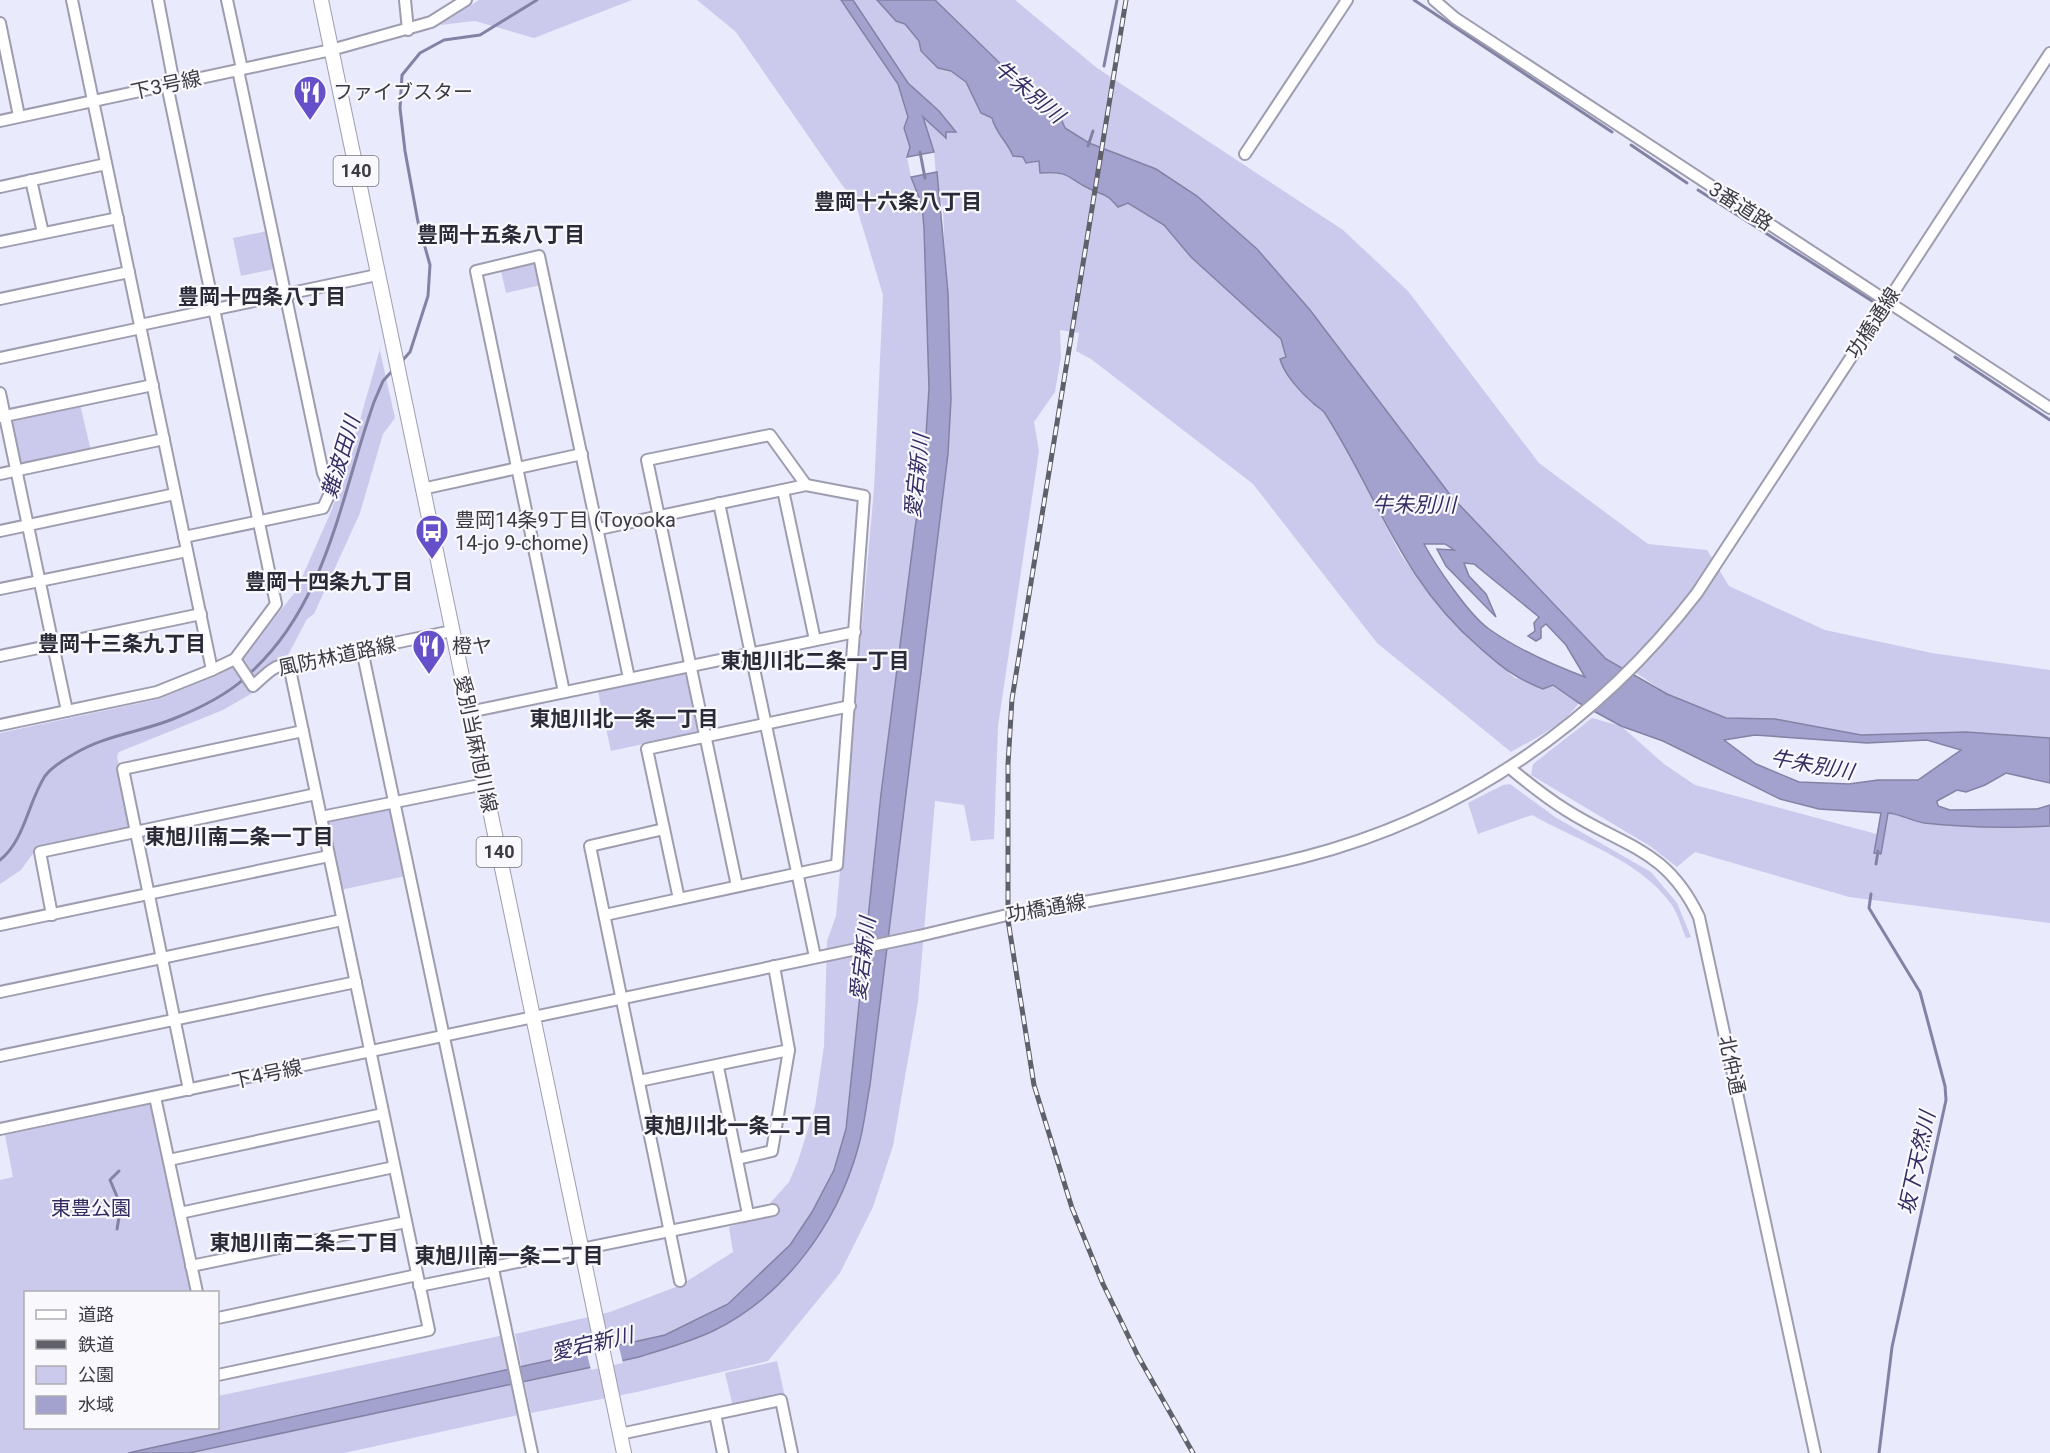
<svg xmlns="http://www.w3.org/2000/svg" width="2050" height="1453" viewBox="0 0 2050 1453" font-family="Roboto,'Noto Sans JP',sans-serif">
	<rect width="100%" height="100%" fill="#eaeafd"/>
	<g fill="#cbcaed">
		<path d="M 479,0 L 632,0 L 534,38 L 475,21 L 440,25 Z"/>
		<path d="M 697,0 L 841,0 L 898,84 L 908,117 L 904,128 L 910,147 L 907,157 L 911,177 L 922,206 L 924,228 L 929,388 L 888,935 L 903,808 L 947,316 L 943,209 L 937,187 L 934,152 L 923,116 L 946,137 L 946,132 L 955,132 L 939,111 L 908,83 L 853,0 L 877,0 L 896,21 L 905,23 L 919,41 L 921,51 L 938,68 L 951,71 L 966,82 L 981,113 L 992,118 C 997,140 1018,156 1040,161 L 1041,173 L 1070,175 L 1091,189 L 1107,193 L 1118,207 L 1128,203 L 1164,225 L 1191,257 L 1281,339 L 1286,357 L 1311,402 L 1324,411 L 1343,443 L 1401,555 L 1432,598 L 1465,635 L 1515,678 L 1553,684 L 1579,703 C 1563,726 1535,738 1511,752 L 1377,643 L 1253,484 L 1091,359 L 1076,351 L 1079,333 L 1060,330 L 1061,357 L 1055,392 L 1034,422 L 1039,451 L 998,726 L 994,839 L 971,841 L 964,805 L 935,801 L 918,1002 L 893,1146 L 873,1207 L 840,1273 L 768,1361 L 637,1392 L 531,1413 L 515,1334 L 610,1312 L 681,1285 L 733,1252 L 729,1227 L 756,1219 L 789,1182 L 798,1161 L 815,1107 L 824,1046 L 827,941 L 836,916 L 874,489 L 883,295 L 856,205 L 736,32 Z"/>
		<path d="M 935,0 L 1015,0 L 1097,68 L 1343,230 L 1408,291 L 1539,463 L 1648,544 L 1707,550 L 1729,586 L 1825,630 L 1932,653 L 2050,670 L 2050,738 L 1966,732 L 1861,735 L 1775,719 L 1726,718 L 1667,694 L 1632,670 L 1621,679 L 1606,659 L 1451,496 L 1197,196 L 1156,169 L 1089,143 L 1065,128 L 1055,104 L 1011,74 Z"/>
		<path d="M 267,231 L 274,269 L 241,276 L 233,238 Z"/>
		<path d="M 532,263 L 538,267 L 541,285 L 506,293 L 501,271 Z"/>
		<path d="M 382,342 L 380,351 L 395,418 L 383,434 L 360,513 L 314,614 L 307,619 L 287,657 L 256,691 L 223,710 L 119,752 L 117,757 L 132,825 L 129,829 L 37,848 L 21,870 L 0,884 L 0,733 L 159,699 L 214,677 L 238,664 L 296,591 L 330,514 L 343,480 Z"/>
		<path d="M 79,400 L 92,455 L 17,470 L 5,416 Z"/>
		<path d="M 685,673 L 698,732 L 611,751 L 598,692 Z"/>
		<path d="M 1592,718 L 1621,726 L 1664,764 L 1695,785 L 1884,836 L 1888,813 C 1901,814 1912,821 1924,823 C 1966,828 2007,828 2050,826 L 2050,923 L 1849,897 L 1695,852 L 1677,867 L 1650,846 L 1531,775 L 1533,764 Z"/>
		<path d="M 1510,784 L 1555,817 L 1651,872 L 1677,903 L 1691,937 L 1686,938 C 1681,927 1678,913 1671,904 C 1640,860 1578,841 1532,815 L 1478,834 L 1468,803 L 1503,785 Z"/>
		<path d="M 395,802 L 410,875 L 336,891 L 321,817 Z"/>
		<path d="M 153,1104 L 195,1292 L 26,1292 L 26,1428 L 218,1428 L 218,1396 L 504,1335 L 523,1414 L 344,1453 L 0,1453 L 0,1180 L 13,1177 L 5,1135 Z"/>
		<path d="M 777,1361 L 785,1397 L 733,1407 L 725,1373 Z"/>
	</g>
	<g fill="#a3a1ce" stroke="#8482a4" stroke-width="1.5" fill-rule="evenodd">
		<path d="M 841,0 L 853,0 L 908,83 L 939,111 L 956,132 L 946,132 L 946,138 L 923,117 L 934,152 L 907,157 L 910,147 L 904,128 L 908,117 L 898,84 Z"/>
		<path d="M 877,0 L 935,0 L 1011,74 L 1055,104 L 1065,128 L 1089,143 L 1156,169 L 1197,196 L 1257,249 L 1310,310 L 1451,496 L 1606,659 L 1667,694 L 1726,718 L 1775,719 L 1861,735 L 1966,732 L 2050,738 L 2050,783 L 2006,773 L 1985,785 L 1966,792 L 1957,790 L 1937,801 L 1938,806 L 1950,810 L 2037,809 L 2050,805 L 2050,826 C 2007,828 1967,828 1924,823 C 1912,821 1901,814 1888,813 L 1881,854 L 1874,853 L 1881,813 L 1819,809 L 1780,799 L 1663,741 L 1621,726 L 1579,703 L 1553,685 L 1543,689 C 1513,677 1503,668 1479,647 C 1400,579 1379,498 1326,415 C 1323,409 1317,407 1313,403 C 1301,393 1284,374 1280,359 L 1286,357 L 1281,339 L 1191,257 L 1164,225 L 1128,203 L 1118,207 C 1106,193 1105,196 1090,189 C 1066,178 1072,171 1040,173 L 1039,161 L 1026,163 L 1023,157 L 1013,156 C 1007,141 996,134 992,118 L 981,113 L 966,82 L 951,71 L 938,68 L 921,51 L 919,41 L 905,24 L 896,21 ZM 1424,544 L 1445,544 L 1454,550 L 1437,549 L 1446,566 L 1496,617 L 1486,594 L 1469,576 L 1464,563 L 1474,564 L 1539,617 L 1534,623 L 1535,631 L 1528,636 L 1536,641 L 1541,638 L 1541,628 L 1546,624 L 1566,645 L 1585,677 C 1553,665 1517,649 1489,629 C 1469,615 1436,566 1424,544 ZM 1755,735 L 1867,743 L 1927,740 L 1961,750 L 1918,780 L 1878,780 L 1849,784 L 1799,782 L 1756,764 L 1724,740 Z"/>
		<path d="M 937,172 L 948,293 L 951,399 L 948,454 L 870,1085 C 866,1106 864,1128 858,1148 C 837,1224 785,1296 713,1331 C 690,1342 664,1349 639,1357 L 189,1453 L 128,1453 L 665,1335 L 728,1304 L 790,1245 L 812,1212 L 834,1170 L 846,1129 L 881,794 L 925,451 L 929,388 L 924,228 L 922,205 L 911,177 Z"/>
	</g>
	<path fill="#eaeafd" d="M 618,1343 L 623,1363 L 591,1370 L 586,1350 Z"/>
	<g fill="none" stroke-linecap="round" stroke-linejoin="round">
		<g stroke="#8482a4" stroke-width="3">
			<path d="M 1414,0 L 1612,132"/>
			<path d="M 1104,66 L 1117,0"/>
			<path d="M 1631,145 L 1687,183"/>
			<path d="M 1088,146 L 1093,131"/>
			<path d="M 920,152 L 925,178"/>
			<path d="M 1698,190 L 1872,301"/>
			<path d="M 1955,357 L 2050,420"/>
			<path d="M 402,361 L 410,352 L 428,296 L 430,265 L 418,222 L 405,151 L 400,108 L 402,75 L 420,53 L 444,40 L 480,35 L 537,0"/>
			<path d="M 249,674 C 327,605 341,495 374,402 L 383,381 L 393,370"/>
			<path d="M 0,860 C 25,840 28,802 45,776 C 51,768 65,759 74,754 C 105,735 141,732 173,719 C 198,709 225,696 245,678"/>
			<path d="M 1876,864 L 1878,851"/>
			<path d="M 1871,894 L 1869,908 L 1920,992 L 1945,1086 L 1946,1100 L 1892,1347 L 1879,1453"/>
			<path d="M 117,1229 L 121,1206 L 110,1180 L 119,1171"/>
		</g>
		<defs>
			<g id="minor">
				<path d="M 72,0 L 212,670"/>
				<path d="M 158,0 L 174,84"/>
				<path d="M 227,0 L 242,69"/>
				<path d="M 405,0 L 408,30"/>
				<path d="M 1434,0 L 1455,18 L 2050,408"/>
				<path d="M 0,23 L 19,116"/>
				<path d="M 0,121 L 331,50 L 431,22 L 466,0"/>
				<path d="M 1245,154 L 1347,0"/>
				<path d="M 31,180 L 43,233"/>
				<path d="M 0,187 L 106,164"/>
				<path d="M 0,242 L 118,218"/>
				<path d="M 0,299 L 129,272"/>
				<path d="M 140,325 L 377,275"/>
				<path d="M 0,358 L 141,328"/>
				<path d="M 0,393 L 67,711"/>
				<path d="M 0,417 L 153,385"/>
				<path d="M 0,474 L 164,439"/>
				<path d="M 422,489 L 582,454"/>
				<path d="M 783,490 L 815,640"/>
				<path d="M 719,503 L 815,957"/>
				<path d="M 599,529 L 806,485 L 864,496 L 837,865 L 605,915"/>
				<path d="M 0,531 L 175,494"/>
				<path d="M 184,537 L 323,508 L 331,491 L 323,473 L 238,70"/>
				<path d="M 0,589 L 187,551"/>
				<path d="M 362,650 L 532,1453"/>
				<path d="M 0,656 L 201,614"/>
				<path d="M 235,659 L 253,686 C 264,677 274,663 289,665 L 452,631"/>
				<path d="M 564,692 L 476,271 L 539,256 L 629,678"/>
				<path d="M 469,712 L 855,632"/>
				<path d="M 0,725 L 157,692 L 212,670 L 235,659 L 276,604 L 167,85"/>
				<path d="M 1511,769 C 1528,783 1547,798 1566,810 C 1624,847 1666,848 1699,917 L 1815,1453"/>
				<path d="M 321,817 L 485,784"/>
				<path d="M 664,829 L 590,846 L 680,1281"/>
				<path d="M 737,886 L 647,460 L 770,435 L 806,485"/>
				<path d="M 679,899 L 647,749 L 850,706"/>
				<path d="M 52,915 L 40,852 L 316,794"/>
				<path d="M 0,925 L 329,856"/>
				<path d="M 0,992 L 342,920"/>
				<path d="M 0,1056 L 356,982"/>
				<path d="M 718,1067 L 748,1214"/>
				<path d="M 639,1081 L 789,1050"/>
				<path d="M 189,1090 L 123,769 L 303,731"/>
				<path d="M 155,1097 L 197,1292"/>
				<path d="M 0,1129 L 919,936 L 1007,915 L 1023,914 C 1116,895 1212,880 1304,857 C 1462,817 1598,722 1697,593 L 2050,53"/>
				<path d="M 737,1159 L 772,1151 L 789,1050 L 774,966"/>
				<path d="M 169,1160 L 383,1114"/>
				<path d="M 180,1213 L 394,1167"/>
				<path d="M 191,1266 L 406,1222"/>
				<path d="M 493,1267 L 773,1210"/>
				<path d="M 419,1286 L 493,1271"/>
				<path d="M 218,1318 L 417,1275"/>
				<path d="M 218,1375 L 429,1330 L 289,665"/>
				<path d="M 715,1414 L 723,1453"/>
				<path d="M 620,1434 L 781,1400 L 792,1453"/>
			</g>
			<path id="major" d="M 321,0 L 624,1453"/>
		</defs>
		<use href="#minor" stroke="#9e9daf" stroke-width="14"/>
		<use href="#major" stroke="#9e9daf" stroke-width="16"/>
		<use href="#minor" stroke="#fff" stroke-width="10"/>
		<use href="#major" stroke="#fff" stroke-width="14"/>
		<defs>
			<path id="rail" d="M 1126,0 L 1012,699 L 1008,764 L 1008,920 L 1034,1085 L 1072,1208 L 1103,1284 L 1138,1356 L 1193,1453"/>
		</defs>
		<use href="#rail" stroke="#60606a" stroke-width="5"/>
		<use href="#rail" stroke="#f9f9fd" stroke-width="3" stroke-dasharray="9" stroke-linecap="butt"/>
	</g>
	<defs>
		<symbol id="restaurant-pin" viewBox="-11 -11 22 30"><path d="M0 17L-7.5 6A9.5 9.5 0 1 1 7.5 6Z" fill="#6650c9" stroke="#f9f9fd"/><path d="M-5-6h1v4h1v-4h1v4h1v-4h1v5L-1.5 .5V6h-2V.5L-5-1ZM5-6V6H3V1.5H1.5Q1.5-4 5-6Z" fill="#fff"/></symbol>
		<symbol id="bus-pin" viewBox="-11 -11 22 30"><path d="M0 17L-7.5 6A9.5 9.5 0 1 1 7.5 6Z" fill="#6650c9" stroke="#f9f9fd"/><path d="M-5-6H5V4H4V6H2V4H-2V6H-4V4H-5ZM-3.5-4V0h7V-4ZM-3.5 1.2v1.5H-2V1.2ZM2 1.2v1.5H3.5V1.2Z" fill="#fff"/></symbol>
	</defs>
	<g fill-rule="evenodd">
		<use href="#restaurant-pin" x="291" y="73" width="38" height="52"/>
		<use href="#bus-pin" x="413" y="512" width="38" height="52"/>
		<use href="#restaurant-pin" x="410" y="627" width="38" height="52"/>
	</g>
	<g text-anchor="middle" stroke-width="4.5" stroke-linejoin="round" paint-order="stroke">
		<g fill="#f9f9fd" stroke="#75747b" stroke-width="1.5">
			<rect x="333.5" y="156" width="45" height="30" rx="4.5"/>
			<rect x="476.5" y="837" width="45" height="30" rx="4.5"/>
		</g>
		<g font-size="18" font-weight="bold" fill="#3c3b43">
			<text x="356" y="177">140</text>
			<text x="499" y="858">140</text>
		</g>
		<g font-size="20" fill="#3c3b43" stroke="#f9f9fd">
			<text transform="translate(166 85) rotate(-12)" y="7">下3号線</text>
			<text transform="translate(1741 206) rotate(33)" y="7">3番道路</text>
			<text transform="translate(1873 323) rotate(-57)" y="7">功橋通線</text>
			<text transform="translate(337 656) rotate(-12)" y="7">風防林道路線</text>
			<text transform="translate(476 744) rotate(78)" y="7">愛別当麻旭川線</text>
			<text transform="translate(1046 908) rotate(-10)" y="7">功橋通線</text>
			<text transform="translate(1732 1065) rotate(78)" y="7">北仲通</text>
			<text transform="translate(267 1074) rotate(-12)" y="7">下4号線</text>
		</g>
		<g font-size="20" fill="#3c3b43" stroke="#f9f9fd" text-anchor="start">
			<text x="333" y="99">ファイブスター</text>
			<text x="455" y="527">豊岡14条9丁目 (Toyooka<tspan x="455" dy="23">14-jo 9-chome)</tspan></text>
			<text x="452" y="653">橙ヤ</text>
		</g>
		<g font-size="20" fill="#332b62" stroke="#f9f9fd">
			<text x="91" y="1215">東豊公園</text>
		</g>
		<g font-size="21" font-style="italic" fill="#342c63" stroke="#f9f9fd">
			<text transform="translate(1029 92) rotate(40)" y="7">牛朱別川</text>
			<text transform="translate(341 457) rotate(-73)" y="7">難波田川</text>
			<text transform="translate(917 476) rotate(-84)" y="7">愛宕新川</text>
			<text x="1414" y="512">牛朱別川</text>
			<text transform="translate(1812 765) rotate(10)" y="7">牛朱別川</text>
			<text transform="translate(863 959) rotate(-83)" y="7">愛宕新川</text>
			<text transform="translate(1917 1163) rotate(-78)" y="7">坂下天然川</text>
			<text transform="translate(592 1344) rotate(-13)" y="7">愛宕新川</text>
		</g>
		<g font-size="21" font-weight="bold" fill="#2a2a38" stroke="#f9f9fd">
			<text x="898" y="209">豊岡十六条八丁目</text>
			<text x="501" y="242">豊岡十五条八丁目</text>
			<text x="262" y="304">豊岡十四条八丁目</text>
			<text x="329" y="589">豊岡十四条九丁目</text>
			<text x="122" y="651">豊岡十三条九丁目</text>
			<text x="815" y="668">東旭川北二条一丁目</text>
			<text x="624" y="726">東旭川北一条一丁目</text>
			<text x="239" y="844">東旭川南二条一丁目</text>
			<text x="738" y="1133">東旭川北一条二丁目</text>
			<text x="304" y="1250">東旭川南二条二丁目</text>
			<text x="509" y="1263">東旭川南一条二丁目</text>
		</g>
	</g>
	<rect x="24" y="1291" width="195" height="138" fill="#f9f9fd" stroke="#adadb3" stroke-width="1.5"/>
	<rect x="36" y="1310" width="30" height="9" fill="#ffffff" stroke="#adadb3" stroke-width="1.5"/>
	<text x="78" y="1321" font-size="18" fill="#3c3b43">道路</text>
	<rect x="36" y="1340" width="30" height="9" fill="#60606a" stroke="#adadb3" stroke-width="1.5"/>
	<text x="78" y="1351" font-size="18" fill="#3c3b43">鉄道</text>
	<rect x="36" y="1366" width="30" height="18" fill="#cbcaed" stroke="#adadb3" stroke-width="1.5"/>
	<text x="78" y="1381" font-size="18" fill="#3c3b43">公園</text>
	<rect x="36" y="1396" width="30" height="18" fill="#a3a1ce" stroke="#adadb3" stroke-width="1.5"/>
	<text x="78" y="1411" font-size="18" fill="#3c3b43">水域</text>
</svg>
